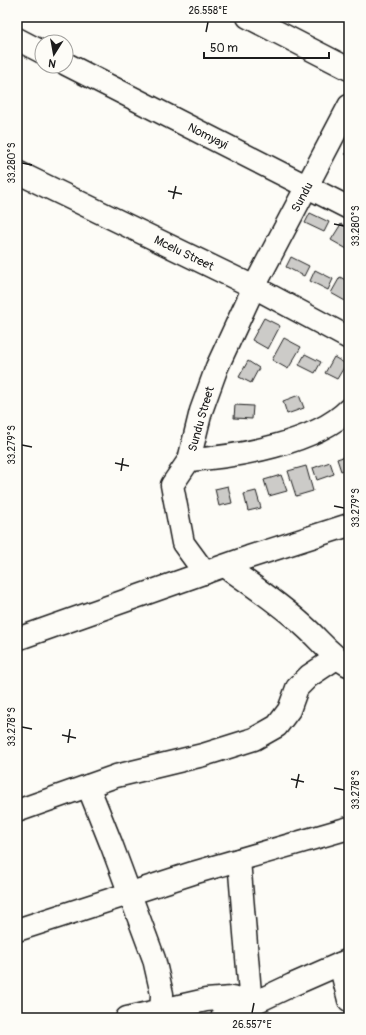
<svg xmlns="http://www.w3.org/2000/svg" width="366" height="1035" viewBox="0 0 366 1035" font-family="Pangolin,sans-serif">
	<rect width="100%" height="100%" fill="#fdfcf7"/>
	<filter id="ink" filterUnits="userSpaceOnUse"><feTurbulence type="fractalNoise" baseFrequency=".025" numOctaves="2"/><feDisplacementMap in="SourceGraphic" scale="8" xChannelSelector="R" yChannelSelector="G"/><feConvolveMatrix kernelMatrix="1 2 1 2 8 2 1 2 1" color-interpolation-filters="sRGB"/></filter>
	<g filter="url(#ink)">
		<g fill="#cccbc8" stroke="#1c1c1c">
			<path d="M 349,147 L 349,156 L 345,154 Z"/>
			<path d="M 310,213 L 329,222 L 324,232 L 305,223 Z"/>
			<path d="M 341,224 L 349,228 L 349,246 L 347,249 L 331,240 Z"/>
			<path d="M 291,257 L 309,266 L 304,276 L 286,267 Z"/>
			<path d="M 315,270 L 333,279 L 328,290 L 310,281 Z"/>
			<path d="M 340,277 L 349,282 L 349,299 L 347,302 L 331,293 Z"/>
			<path d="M 264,318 L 280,326 L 268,349 L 252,340 Z"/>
			<path d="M 284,338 L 301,347 L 288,369 L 272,360 Z"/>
			<path d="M 305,354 L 321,362 L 315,373 L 299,365 Z"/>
			<path d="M 334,357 L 346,364 L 337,379 L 325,373 Z"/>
			<path d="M 248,361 L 259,368 L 251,383 L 239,377 Z"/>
			<path d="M 299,395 L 304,408 L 287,414 L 283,401 Z"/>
			<path d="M 235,405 L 253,406 L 252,419 L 234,418 Z"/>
			<path d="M 349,455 L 349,468 L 341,471 L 337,459 Z"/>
			<path d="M 330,462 L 334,474 L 317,480 L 313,468 Z"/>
			<path d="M 306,466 L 313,491 L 296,496 L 288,471 Z"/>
			<path d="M 281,475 L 287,491 L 269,496 L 264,480 Z"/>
			<path d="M 228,486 L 232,503 L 219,506 L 215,489 Z"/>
			<path d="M 256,491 L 261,508 L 248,511 L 244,494 Z"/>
		</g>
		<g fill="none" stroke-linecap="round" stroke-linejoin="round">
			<defs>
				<g id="minor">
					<path d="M 248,17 L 349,69"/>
					<path d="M 17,39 L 42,52"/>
					<path d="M 66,64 L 349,208"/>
					<path d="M 17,172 L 254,287 L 349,338"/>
					<path d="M 189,460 C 236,457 316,443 349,409"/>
					<path d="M 225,566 C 252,585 279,603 304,626 C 319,639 330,655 348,665"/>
					<path d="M 205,573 L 183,543 L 172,485 L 189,460 L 201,411 L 217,367 L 254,287 L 349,106"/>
					<path d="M 17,639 L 249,557 L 349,525"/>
					<path d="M 88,786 L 112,846 L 154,959 L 162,994 L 161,1018"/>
					<path d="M 17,811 L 116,776 L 203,755 L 254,739 L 277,726 L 289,710 L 297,688 L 309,676 L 336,658"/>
					<path d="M 239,860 L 252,1018"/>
					<path d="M 17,930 L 193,873 L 349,828"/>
					<path d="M 340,964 L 349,1000"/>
					<path d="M 127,1018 L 206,1000 L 232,998 L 251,1004"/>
					<path d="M 222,1018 L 292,985 L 349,960"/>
				</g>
			</defs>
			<use href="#minor" stroke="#1c1c1c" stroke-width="25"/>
			<use href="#minor" stroke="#fdfcf7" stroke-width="22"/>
		</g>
	</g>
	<path fill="none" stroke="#1c1c1c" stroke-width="1.5" d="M 206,32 L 208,22M 22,163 L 32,165M 168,191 L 182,194M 173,199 L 176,186M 334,224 L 344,226M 22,445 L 32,447M 115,463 L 129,466M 121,471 L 123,458M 334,506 L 344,508M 22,727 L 32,729M 62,735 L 76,738M 68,743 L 70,729M 291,779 L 304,782M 296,788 L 299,774M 334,788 L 344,790M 252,1013 L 254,1003"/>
	<g text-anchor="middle" stroke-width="3.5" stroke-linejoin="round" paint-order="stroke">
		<g font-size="12" fill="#1c1c1c" stroke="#fdfcf7">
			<text transform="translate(208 136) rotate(27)" y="4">Nomyayi</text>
			<text transform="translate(302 197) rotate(-62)" y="4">Sundu</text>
			<text transform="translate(184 253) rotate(26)" y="4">Mcelu Street</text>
			<text transform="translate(201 419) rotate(-74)" y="4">Sundu Street</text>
		</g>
	</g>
	<rect width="366" height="1035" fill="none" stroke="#fdfcf7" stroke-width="44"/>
	<g transform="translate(54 54) rotate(191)"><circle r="19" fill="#fdfcf7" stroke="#a3a29f"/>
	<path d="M0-3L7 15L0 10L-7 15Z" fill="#1c1c1c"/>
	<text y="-6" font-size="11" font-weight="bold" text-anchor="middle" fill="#1c1c1c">N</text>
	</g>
	<path d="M204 52v6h125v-6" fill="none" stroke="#1c1c1c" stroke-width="2"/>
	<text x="210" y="52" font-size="12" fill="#1c1c1c" stroke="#fdfcf7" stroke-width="3" paint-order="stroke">50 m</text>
	<rect x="22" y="22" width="322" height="991" fill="none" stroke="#1c1c1c" stroke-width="1.5"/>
	<g font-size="10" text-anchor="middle" fill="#1c1c1c">
		<text x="208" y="14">26.558°E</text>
		<text transform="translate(11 163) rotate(-90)" y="4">33.280°S</text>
		<text transform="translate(355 226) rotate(-90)" y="4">33.280°S</text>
		<text transform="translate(11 445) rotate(-90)" y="4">33.279°S</text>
		<text transform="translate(355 508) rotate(-90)" y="4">33.279°S</text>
		<text transform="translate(11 727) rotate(-90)" y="4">33.278°S</text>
		<text transform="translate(355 790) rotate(-90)" y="4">33.278°S</text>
		<text x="252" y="1028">26.557°E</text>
	</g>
</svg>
